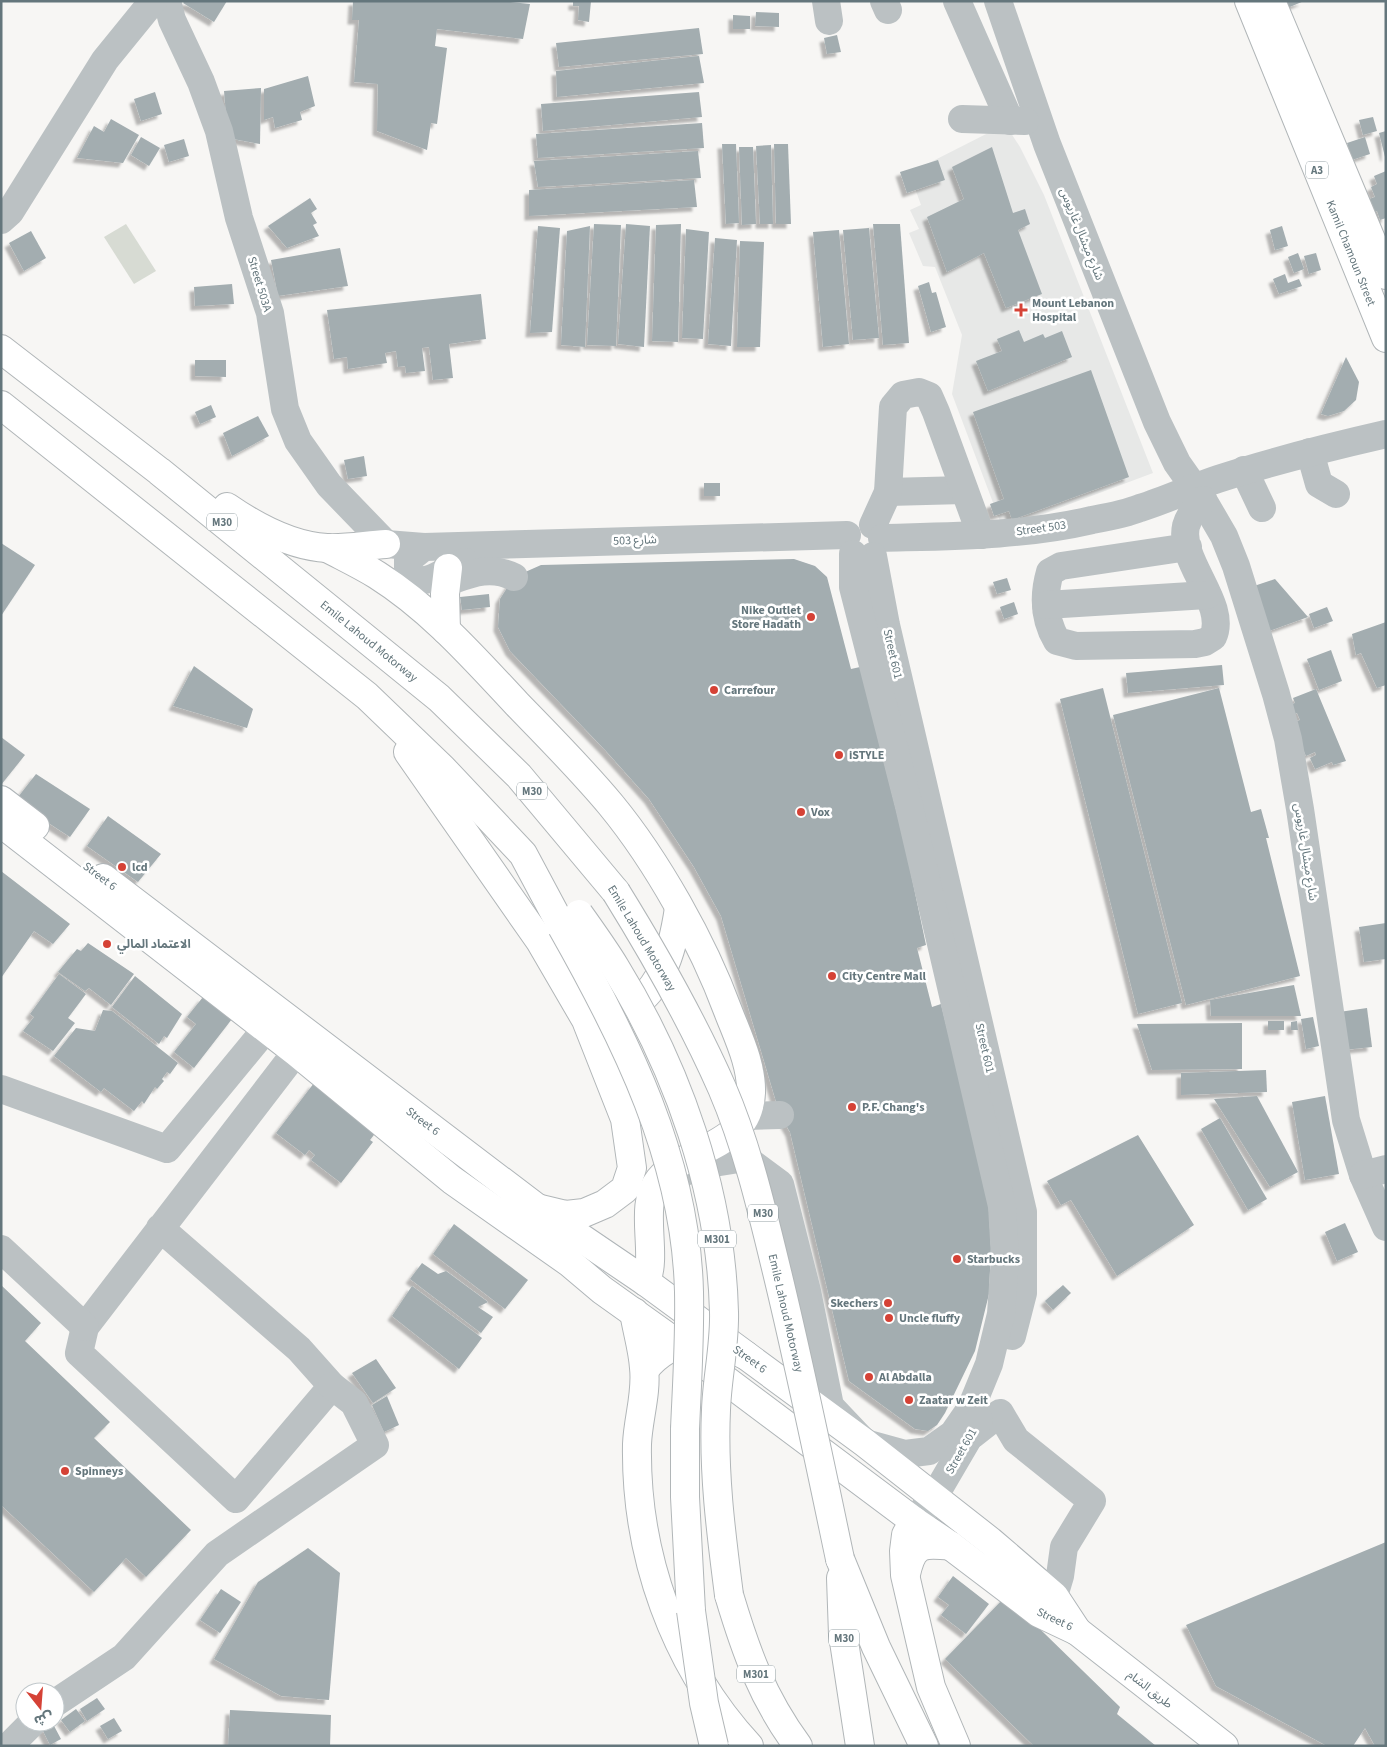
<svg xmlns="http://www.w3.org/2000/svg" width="1387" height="1747" viewBox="0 0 1387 1747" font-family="'Source Sans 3','Noto Sans Arabic',sans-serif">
	<defs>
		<filter id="shadow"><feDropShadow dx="-4.5" dy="4.5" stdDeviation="1" flood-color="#0004"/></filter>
	</defs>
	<rect width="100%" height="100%" fill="#f7f6f4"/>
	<path fill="#e7e8e7" d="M 996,129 L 1009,130 L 1020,147 L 1044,195 L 1153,473 L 1003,529 L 952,394 L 962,335 L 935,267 L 923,266 L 909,233 L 919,229 L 910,210 L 921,205 L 913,183 L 925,165 Z"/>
	<path fill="#d7dbd3" d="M 126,224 L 156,271 L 134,284 L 104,237 Z"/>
	<g fill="#a3adb0" filter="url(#shadow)">
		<path d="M 185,1 L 227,1 L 214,22 L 183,3 Z"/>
		<path d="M 353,1 L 502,1 L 530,4 L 523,39 L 437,29 L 435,46 L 447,48 L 437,124 L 431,123 L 427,150 L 377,131 L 378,84 L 354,82 L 359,20 L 352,20 Z"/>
		<path d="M 573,1 L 591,1 L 589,22 L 578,20 L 579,6 L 573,6 Z"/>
		<path d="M 1282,1 L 1304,1 L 1285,9 Z"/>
		<path d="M 756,12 L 779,13 L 779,27 L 755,26 Z"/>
		<path d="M 733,15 L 750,16 L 750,29 L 733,29 Z"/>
		<path d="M 699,28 L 703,54 L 559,67 L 556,43 Z"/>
		<path d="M 837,35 L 841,52 L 827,54 L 824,38 Z"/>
		<path d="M 699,56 L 704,83 L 557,97 L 556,71 Z"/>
		<path d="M 308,76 L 315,106 L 300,112 L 302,120 L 275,128 L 273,117 L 264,120 L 264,89 Z"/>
		<path d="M 261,88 L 260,144 L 228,138 L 224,91 Z"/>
		<path d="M 155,92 L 162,114 L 141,121 L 134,99 Z"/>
		<path d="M 699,92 L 702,117 L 543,131 L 541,104 Z"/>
		<path d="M 1373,117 L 1377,131 L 1363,135 L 1359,120 Z"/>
		<path d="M 111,119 L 139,135 L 123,163 L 77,158 L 94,126 L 104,132 Z"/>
		<path d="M 702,123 L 704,148 L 538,158 L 536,134 Z"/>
		<path d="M 1386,131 L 1386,157 L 1385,157 L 1379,133 Z"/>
		<path d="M 141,137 L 160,148 L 149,166 L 131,155 Z"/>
		<path d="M 1365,137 L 1370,154 L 1352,160 L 1347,143 Z"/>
		<path d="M 184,139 L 189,156 L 169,162 L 164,145 Z"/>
		<path d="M 722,144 L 736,144 L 739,223 L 726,224 Z"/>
		<path d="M 774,144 L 788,144 L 791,224 L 776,224 Z"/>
		<path d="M 771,145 L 773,224 L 760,224 L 756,146 Z"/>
		<path d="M 739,147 L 753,147 L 756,224 L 742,225 Z"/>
		<path d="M 992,147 L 1013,213 L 1025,209 L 1030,224 L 1018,230 L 1042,294 L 1006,308 L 984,253 L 947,272 L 927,217 L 964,199 L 952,167 Z"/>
		<path d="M 698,151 L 701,178 L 538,187 L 534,161 Z"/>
		<path d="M 938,160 L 945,180 L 907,193 L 900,172 Z"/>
		<path d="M 1386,171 L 1386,218 L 1380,220 L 1377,211 L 1374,213 L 1369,199 L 1375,197 L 1371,187 L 1377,184 L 1374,176 Z"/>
		<path d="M 694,180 L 697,207 L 529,216 L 529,190 Z"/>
		<path d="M 310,198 L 317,209 L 311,213 L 317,223 L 313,225 L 319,236 L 287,248 L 268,226 Z"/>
		<path d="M 594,224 L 621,225 L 616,346 L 587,345 Z"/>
		<path d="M 626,224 L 650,226 L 644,347 L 618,344 Z"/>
		<path d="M 681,224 L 678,342 L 652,341 L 656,225 Z"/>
		<path d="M 873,224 L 900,224 L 909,343 L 883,345 Z"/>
		<path d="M 538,226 L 560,228 L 552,332 L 530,333 Z"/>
		<path d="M 590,226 L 585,347 L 561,345 L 567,231 Z"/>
		<path d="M 1282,226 L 1288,246 L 1275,250 L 1270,230 Z"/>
		<path d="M 869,228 L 879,338 L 853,340 L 843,230 Z"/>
		<path d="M 686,229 L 709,232 L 703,339 L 682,338 Z"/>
		<path d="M 839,230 L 849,344 L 823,347 L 813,232 Z"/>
		<path d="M 31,231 L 46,258 L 24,271 L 9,243 Z"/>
		<path d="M 715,238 L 737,240 L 731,346 L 708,344 Z"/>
		<path d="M 740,241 L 764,242 L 760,347 L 737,347 Z"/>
		<path d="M 340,248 L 348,286 L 278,296 L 271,260 Z"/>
		<path d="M 1298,253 L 1304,269 L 1294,273 L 1288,257 Z"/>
		<path d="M 1316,253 L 1321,270 L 1309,274 L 1304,256 Z"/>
		<path d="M 1285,274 L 1288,283 L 1299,279 L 1302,286 L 1279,294 L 1273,279 Z"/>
		<path d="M 929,282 L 932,293 L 936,292 L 946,327 L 931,332 L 918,286 Z"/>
		<path d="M 232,284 L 234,304 L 195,306 L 194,287 Z"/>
		<path d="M 481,294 L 486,339 L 449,344 L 453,378 L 433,380 L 429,347 L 422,348 L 425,371 L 406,373 L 405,366 L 398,367 L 396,351 L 385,353 L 387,363 L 348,369 L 347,357 L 334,359 L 327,310 Z"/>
		<path d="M 1019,330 L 1024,342 L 1043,334 L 1045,338 L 1062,331 L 1072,357 L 988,391 L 976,361 L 1002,351 L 997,339 Z"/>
		<path d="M 1346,357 L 1359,382 L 1356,400 L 1344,411 L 1328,416 L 1321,414 Z"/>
		<path d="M 195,360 L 226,360 L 226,377 L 195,376 Z"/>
		<path d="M 1091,370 L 1129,477 L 1012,520 L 1009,511 L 994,516 L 990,504 L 1004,499 L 973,412 Z"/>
		<path d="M 211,405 L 216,417 L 200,424 L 195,412 Z"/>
		<path d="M 258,416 L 269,436 L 232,456 L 223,433 Z"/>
		<path d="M 364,456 L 367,476 L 348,479 L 344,460 Z"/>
		<rect x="704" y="483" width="16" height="13"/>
		<path d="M 1,543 L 35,565 L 1,616 Z"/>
		<path d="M 794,559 L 815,566 L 827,577 L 851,669 L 860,667 L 905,845 L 926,945 L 917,948 L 932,1007 L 941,1004 L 988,1195 L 991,1248 L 989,1294 L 975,1351 L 945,1413 L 937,1425 L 928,1431 L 915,1429 L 849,1381 L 790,1132 L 780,1115 L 721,916 L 694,867 L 649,799 L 606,751 L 510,651 L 498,627 L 500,599 L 514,577 L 541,565 Z"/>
		<path d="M 1007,578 L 1011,590 L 997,594 L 993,582 Z"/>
		<path d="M 1275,579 L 1308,617 L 1264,633 L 1254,586 Z"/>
		<path d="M 489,594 L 490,607 L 462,610 L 460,597 Z"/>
		<path d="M 1014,602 L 1018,614 L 1004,619 L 1000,607 Z"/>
		<path d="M 1327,607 L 1333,621 L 1314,628 L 1309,614 Z"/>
		<path d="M 1386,622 L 1386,685 L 1377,688 L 1361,653 L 1356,655 L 1352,634 Z"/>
		<path d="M 1331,650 L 1342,681 L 1319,690 L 1307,659 Z"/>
		<path d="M 1222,665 L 1224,685 L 1128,693 L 1126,673 Z"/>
		<path d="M 194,666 L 253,709 L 247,728 L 173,706 Z"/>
		<path d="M 1103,688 L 1182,1003 L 1138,1014 L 1060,699 Z"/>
		<path d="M 1219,688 L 1251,812 L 1261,809 L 1269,838 L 1266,838 L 1300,976 L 1186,1005 L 1113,715 Z"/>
		<path d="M 1316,689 L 1346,761 L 1333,765 L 1332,762 L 1315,769 L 1310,758 L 1316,755 L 1315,752 L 1306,756 L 1295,730 L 1287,725 L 1300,720 L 1297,713 L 1291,716 L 1287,706 L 1295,703 L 1293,698 Z"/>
		<path d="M 1,737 L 25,755 L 1,785 Z"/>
		<path d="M 36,774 L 90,809 L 70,837 L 15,801 Z"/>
		<path d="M 108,816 L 161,854 L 138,882 L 87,846 Z"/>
		<path d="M 1,871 L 70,924 L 53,944 L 34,931 L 1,978 Z"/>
		<path d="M 1386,923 L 1386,959 L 1364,962 L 1359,927 Z"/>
		<path d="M 88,943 L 134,974 L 111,1005 L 89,988 L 85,991 L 58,972 L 77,949 L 81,951 Z"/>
		<path d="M 59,974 L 86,994 L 68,1018 L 75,1023 L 53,1051 L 23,1031 L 34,1017 L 30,1014 Z"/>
		<path d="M 135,976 L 182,1014 L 167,1038 L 164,1036 L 159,1044 L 112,1007 Z"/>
		<path d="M 1294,985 L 1301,1016 L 1211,1016 L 1210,1000 Z"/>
		<path d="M 203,997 L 232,1019 L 194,1068 L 174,1052 L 196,1024 L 187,1017 Z"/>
		<path d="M 1367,1008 L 1372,1047 L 1344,1050 L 1339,1012 Z"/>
		<path d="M 103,1010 L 112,1011 L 178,1063 L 170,1074 L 167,1072 L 162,1079 L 164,1081 L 157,1089 L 155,1087 L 144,1104 L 142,1101 L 134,1111 L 104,1088 L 101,1092 L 54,1056 L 76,1028 L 95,1031 Z"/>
		<path d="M 1313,1017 L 1319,1046 L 1306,1049 L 1301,1019 Z"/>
		<rect x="1268" y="1021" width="16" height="9"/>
		<path d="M 1297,1021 L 1298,1030 L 1291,1030 L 1291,1022 Z"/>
		<path d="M 1242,1023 L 1242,1069 L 1152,1070 L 1137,1024 Z"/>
		<path d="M 1266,1070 L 1267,1092 L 1181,1095 L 1181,1073 Z"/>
		<path d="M 314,1083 L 377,1131 L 370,1140 L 373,1142 L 341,1183 L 311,1160 L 315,1155 L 309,1150 L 305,1155 L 276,1133 Z"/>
		<path d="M 1257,1096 L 1298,1172 L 1270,1187 L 1214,1099 Z"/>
		<path d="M 1325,1096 L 1339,1174 L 1305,1180 L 1292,1102 Z"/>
		<path d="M 1220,1118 L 1267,1199 L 1248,1210 L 1201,1129 Z"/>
		<path d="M 1138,1135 L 1194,1225 L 1117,1276 L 1071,1200 L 1061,1205 L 1047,1181 Z"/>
		<path d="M 1345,1223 L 1358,1252 L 1337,1261 L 1325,1232 Z"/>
		<path d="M 454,1224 L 528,1280 L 505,1309 L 433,1254 Z"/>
		<path d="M 422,1263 L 438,1274 L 446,1271 L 488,1302 L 478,1307 L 493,1317 L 481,1333 L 410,1279 Z"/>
		<path d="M 1,1285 L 41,1323 L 25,1341 L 110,1422 L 94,1438 L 191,1530 L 146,1577 L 126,1558 L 94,1592 L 1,1505 Z"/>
		<path d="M 1063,1285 L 1071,1293 L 1053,1310 L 1045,1301 Z"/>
		<path d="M 412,1286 L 482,1338 L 459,1369 L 392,1316 Z"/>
		<path d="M 376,1359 L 396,1388 L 373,1403 L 352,1373 Z"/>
		<path d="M 387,1396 L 399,1425 L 384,1432 L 372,1405 Z"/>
		<path d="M 1386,1542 L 1386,1746 L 1375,1746 L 1365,1728 L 1353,1746 L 1327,1746 L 1216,1686 L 1186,1625 Z"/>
		<path d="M 308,1548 L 340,1573 L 329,1700 L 281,1696 L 214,1659 L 258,1582 Z"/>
		<path d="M 953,1576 L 989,1604 L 966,1634 L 941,1615 L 949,1605 L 938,1597 Z"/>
		<path d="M 221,1589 L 241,1602 L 220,1633 L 200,1620 Z"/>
		<path d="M 1006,1596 L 1120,1707 L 1117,1714 L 1156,1746 L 1034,1746 L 945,1659 Z"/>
		<path d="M 97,1698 L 105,1709 L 87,1721 L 80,1709 Z"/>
		<path d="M 76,1709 L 85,1721 L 70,1732 L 61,1720 Z"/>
		<path d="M 230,1710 L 331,1715 L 330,1746 L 228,1746 Z"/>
		<path d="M 114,1718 L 122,1731 L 108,1739 L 100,1726 Z"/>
		<path d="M 53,1724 L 61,1739 L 50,1745 L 42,1729 Z"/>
	</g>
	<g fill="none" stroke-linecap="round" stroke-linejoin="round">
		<defs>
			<g id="major">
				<path d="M 1,800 L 35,826"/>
				<path d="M 1,823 L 296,1052 L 452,1180 L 570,1263 L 602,1290 L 679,1345 L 914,1521 L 951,1546 L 1039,1613 L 1077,1631 L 1224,1746"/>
				<path d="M 103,878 L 537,1208 L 646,1282 L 865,1443 L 990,1541 L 1054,1596 L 1077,1631"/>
			</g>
			<g id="highway">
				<path d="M 1249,1 L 1386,338"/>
				<path d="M 1271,1 L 1386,275"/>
				<path d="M 1,349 L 159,471 L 439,698 L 519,776 L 616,892"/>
				<path d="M 1,405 L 367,696 L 442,768 L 523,854 L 562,927"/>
				<path d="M 227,507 C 256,527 291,546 327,548 C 346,549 367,545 386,544"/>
				<path d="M 327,548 C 344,557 361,565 377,575 C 431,609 474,658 517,704 C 549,737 582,770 611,805 C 657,861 703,943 728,1011 C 738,1037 752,1065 751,1093 C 749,1148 687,1146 659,1180 C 638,1206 658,1252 646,1282"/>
				<path d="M 446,630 L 445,594 L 448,568"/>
				<path d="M 408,752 L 540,941 L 586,1020 L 625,1119 L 632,1168 L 625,1189 L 605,1204 L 584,1213 L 566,1215 L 537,1208"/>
				<path d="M 617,1014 C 661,998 673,949 679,908"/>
				<path d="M 634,1312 C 637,1331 643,1350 644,1368 C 647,1393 638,1419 637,1444 C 635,1554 674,1665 749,1746"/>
				<path d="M 645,1369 C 673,1335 708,1336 745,1355"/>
				<path d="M 685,1429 L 685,1497 L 691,1611"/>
				<path d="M 914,1521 L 906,1535 L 904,1551 L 905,1575 L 931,1687 L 956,1746"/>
				<path d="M 840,1559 L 876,1647 L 924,1746"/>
				<path d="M 906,1574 C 913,1543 922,1543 951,1546"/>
				<path d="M 841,1578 L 843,1635 L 860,1746"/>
				<path d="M 729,1595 C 746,1652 762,1697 798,1746"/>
			</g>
		</defs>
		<use href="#major" stroke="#afb5b8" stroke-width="30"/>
		<use href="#highway" stroke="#b1b6b8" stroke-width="30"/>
		<g stroke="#bbc1c3" stroke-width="28">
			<path d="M 167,1 L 172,20 L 201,82 L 219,131 L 239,218 L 270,313 L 285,409 L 298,441 L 329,485 L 386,544 L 424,547 L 847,535"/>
			<path d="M 826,1 L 829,21"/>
			<path d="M 884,1 L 888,10"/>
			<path d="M 957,1 L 1010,121"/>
			<path d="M 998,1 L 1047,144 L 1157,422 L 1177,463 L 1203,500 L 1224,536 L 1236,566 L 1276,694 L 1288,739 L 1300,809 L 1346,1120 L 1363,1175 L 1386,1227"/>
			<path d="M 962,119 L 1025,121"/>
			<path d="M 1,220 L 10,212 L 105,60 L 153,1"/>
			<path d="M 1310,452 L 1319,484 L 1336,494"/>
			<path d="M 1244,470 L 1262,508"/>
			<path d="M 888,492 L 964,490"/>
			<path d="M 873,525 L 888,492 L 893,407 L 903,395 L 919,392 L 929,396 L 936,412 L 981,535"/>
			<path d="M 882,538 C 952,536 1023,536 1092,520 C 1108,517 1125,514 1140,508 C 1166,500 1191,488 1218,479 C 1273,461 1329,447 1386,434"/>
			<path d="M 424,547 L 408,560 L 408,571 L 415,579 C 432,585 449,566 466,562"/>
			<path d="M 1188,547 L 1061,566 L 1050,572 C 1043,596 1044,619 1057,641 L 1076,646 L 1195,644 L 1205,642 L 1213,637 C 1228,604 1178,561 1186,526 C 1189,515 1196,507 1203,500"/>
			<path d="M 873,556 L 886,625 L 1023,1212 L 1023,1293 L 1012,1336"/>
			<path d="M 447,582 C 470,574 490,565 514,577"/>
			<path d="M 1046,605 L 1207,595"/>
			<path d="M 1,1089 L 167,1149 L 279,1013"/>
			<path d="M 745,1116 L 780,1115"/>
			<path d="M 681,1174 L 695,1166 L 745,1158 L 780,1184 L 807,1291 L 830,1406 L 865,1443 L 905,1454 L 929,1451 L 953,1434 L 971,1408 L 989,1364 L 1001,1314 L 1005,1257 L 1002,1206 L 909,806 L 853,587 L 853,554"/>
			<path d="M 1363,1175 L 1386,1169"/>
			<path d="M 160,1228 L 299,1349 L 332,1386 L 236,1499 L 79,1353 L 85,1327 L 296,1052 L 310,1036"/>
			<path d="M 1,1249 L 85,1327"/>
			<path d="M 972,1435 L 1000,1413 L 1016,1440 L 1092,1501 L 1064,1547 L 1060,1576 L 1054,1596"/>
			<path d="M 914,1521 L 934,1497 L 979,1420"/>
			<path d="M 55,1703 L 124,1657 L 217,1554 L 375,1445 L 354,1403 L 332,1386"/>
			<path d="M 9,1746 L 33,1722"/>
		</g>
		<use href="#major" stroke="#fff" stroke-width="28"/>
		<use href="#highway" stroke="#fff" stroke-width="28"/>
		<defs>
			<g id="highway-bridge">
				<path d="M 616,892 C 655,955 692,1020 722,1088 C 747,1146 762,1210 777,1272 C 800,1367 820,1464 840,1559"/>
				<path d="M 579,914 C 591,931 604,949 615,967 C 678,1069 721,1191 724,1312 C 725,1345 717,1378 716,1410 C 713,1472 721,1533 729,1595"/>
				<path d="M 562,927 C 626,1040 686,1160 689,1292 C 690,1338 687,1383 685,1429"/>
				<path d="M 691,1611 L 704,1703 L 714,1746"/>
			</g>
		</defs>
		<use href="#highway-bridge" stroke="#b1b6b8" stroke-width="30" stroke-linecap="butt"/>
		<use href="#highway-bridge" stroke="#fff" stroke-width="28"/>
	</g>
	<g fill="#d54236" stroke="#fff" stroke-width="2">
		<path d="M1018.5 302.5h5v5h5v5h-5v5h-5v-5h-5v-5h5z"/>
		<circle cx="811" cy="617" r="5"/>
		<circle cx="714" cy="690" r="5"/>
		<circle cx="839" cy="755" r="5"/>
		<circle cx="801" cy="812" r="5"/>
		<circle cx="122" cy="867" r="5"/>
		<circle cx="107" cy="944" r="5"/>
		<circle cx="832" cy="976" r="5"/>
		<circle cx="852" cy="1107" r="5"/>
		<circle cx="957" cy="1259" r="5"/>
		<circle cx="888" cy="1303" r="5"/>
		<circle cx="889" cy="1318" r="5"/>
		<circle cx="869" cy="1377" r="5"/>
		<circle cx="909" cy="1400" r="5"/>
		<circle cx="65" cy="1471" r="5"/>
	</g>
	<g text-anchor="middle" stroke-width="5" stroke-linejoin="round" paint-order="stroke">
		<g fill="#fff" stroke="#929fa3" stroke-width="1">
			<rect x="1306" y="161.5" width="22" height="17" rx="4"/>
			<rect x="207" y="513.5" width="30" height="17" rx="4"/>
			<rect x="517" y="782.5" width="30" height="17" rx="4"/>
			<rect x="748" y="1204.5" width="30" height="17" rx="4"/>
			<rect x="698" y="1230.5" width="38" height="17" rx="4"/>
			<rect x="829" y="1629.5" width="30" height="17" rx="4"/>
			<rect x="737" y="1665.5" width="38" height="17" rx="4"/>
		</g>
		<g font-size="11" font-weight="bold" fill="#64767c">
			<text x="1317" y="174">A3</text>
			<text x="222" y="526">M30</text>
			<text x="532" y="795">M30</text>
			<text x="763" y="1217">M30</text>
			<text x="717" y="1243">M301</text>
			<text x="844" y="1642">M30</text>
			<text x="756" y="1678">M301</text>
		</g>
		<g font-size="12" fill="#64767c" stroke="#fff">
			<text transform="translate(1082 234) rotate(68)" y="4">شارع ميشال غاريوس</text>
			<text transform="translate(1351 253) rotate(68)" y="4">Kamil Chamoun Street</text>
			<text transform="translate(260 284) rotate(73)" y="4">Street 503A</text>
			<text transform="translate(1041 528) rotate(-8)" y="4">Street 503</text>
			<text transform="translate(635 540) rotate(-2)" y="4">شارع 503</text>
			<text transform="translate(369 641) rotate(39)" y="4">Emile Lahoud Motorway</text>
			<text transform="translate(893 654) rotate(77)" y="4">Street 601</text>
			<text transform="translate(1306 852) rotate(81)" y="4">شارع ميشال غاريوس</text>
			<text transform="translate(100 876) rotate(37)" y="4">Street 6</text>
			<text transform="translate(642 938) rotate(59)" y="4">Emile Lahoud Motorway</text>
			<text transform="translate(985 1048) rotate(77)" y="4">Street 601</text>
			<text transform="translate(423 1121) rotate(37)" y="4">Street 6</text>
			<text transform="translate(786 1313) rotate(77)" y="4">Emile Lahoud Motorway</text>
			<text transform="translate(750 1359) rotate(36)" y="4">Street 6</text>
			<text transform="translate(961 1451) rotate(-60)" y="4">Street 601</text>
			<text transform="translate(1055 1619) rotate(25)" y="4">Street 6</text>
			<text transform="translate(1150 1689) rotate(38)" y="4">طريق الشام</text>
		</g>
		<g font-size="12" font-weight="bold" fill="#64767c" stroke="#fff" text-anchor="start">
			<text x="1032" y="307">Mount Lebanon<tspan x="1032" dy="14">Hospital</tspan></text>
			<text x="801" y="614" text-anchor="end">Nike Outlet<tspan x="801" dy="14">Store Hadath</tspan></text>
			<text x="724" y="694">Carrefour</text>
			<text x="849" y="759">iSTYLE</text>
			<text x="811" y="816">Vox</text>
			<text x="132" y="871">lcd</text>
			<text x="117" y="948">الاعتماد المالي</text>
			<text x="842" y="980">City Centre Mall</text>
			<text x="862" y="1111">P.F. Chang's</text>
			<text x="967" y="1263">Starbucks</text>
			<text x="878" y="1307" text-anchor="end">Skechers</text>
			<text x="899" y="1322">Uncle fluffy</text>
			<text x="879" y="1381">Al Abdalla</text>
			<text x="919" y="1404">Zaatar w Zeit</text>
			<text x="75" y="1475">Spinneys</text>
		</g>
	</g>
	<rect width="1387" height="1747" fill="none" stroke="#64767c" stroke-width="5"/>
	<g transform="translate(40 1707) rotate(163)"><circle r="24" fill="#ffffff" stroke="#c1c8cb"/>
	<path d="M0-4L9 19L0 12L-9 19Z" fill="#d54236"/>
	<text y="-8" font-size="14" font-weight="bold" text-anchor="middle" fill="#64767c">ش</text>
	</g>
</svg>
